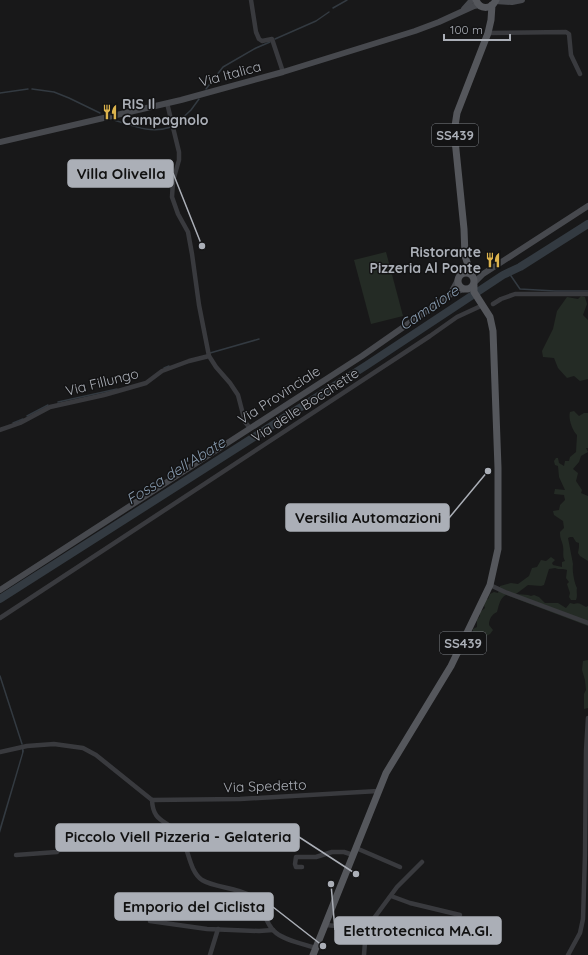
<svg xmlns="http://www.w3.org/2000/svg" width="588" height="955" viewBox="0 0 588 955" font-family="Quicksand,sans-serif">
	<rect width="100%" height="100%" fill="#181819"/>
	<g fill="#242b25">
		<path d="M 386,252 L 403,316 L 371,324 L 354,260 Z"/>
		<path d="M 581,296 L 585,297 L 587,304 L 583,315 L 588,320 L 588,379 L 580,381 L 574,376 L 567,378 L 558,368 L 554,358 L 543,357 L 542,351 L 553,329 L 557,311 L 567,297 L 578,299 Z"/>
		<path d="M 574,411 L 579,416 L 584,413 L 588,413 L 588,448 L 586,448 L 588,452 L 581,456 L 579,462 L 573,469 L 578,473 L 576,481 L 582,490 L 581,493 L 588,496 L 588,561 L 580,556 L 578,553 L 579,547 L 579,543 L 576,542 L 573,537 L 570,537 L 568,538 L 573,564 C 572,570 574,582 577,588 C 576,592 578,596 576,600 L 571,600 L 569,597 L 570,593 L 567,584 L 569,582 L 566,578 L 567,570 C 563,568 559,570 555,568 L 549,569 L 544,585 L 541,586 L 528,585 L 516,594 L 528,595 L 531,596 L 534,595 L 539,597 L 545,603 L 558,603 L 566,608 L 570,603 L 574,604 C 579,602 582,605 586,607 L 588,606 L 588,626 L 506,595 C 500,598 499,605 497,612 C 492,614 489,619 489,625 L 493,630 L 490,634 L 486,636 L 484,638 L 482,639 L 473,632 L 473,629 L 477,627 L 477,620 L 480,616 L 480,612 L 485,608 L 484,605 L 486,599 L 488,599 L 490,594 L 494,592 L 498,593 L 500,586 L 511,583 L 518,584 L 529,576 L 532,568 L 537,567 L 541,560 L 546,561 L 551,557 L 555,560 L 552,563 L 553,565 L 562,567 L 562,562 L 565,561 C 562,556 564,552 563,546 C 562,540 560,540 560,532 L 564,528 L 563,521 L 554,515 L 553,511 L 559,510 L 560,505 L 565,500 L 564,495 L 554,494 L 555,489 L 565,490 L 559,477 L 558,466 L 555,465 L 554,461 L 556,458 L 558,458 L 559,463 L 564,466 L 565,461 L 569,461 L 570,457 L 576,452 L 577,435 C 572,430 568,418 570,412 Z"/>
		<path d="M 588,660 L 588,708 L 584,709 L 584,694 L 586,690 L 585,680 L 582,670 L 583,661 Z"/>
	</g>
	<path fill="#333a41" d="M 22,744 L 24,751 L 0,833 L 0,827 L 22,753 Z"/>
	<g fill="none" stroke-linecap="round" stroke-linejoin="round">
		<g stroke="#333a41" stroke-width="1.5">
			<path d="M 333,8 L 347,0"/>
			<path d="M 275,39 L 316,21 L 329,12"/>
			<path d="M 32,89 L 54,92 L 69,98 L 100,113"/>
			<path d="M 206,89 L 223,67 L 256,48 L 270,42"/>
			<path d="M 0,93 L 28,89"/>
			<path d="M 114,120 C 133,126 151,134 171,127"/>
			<path d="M 175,125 L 191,110 L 199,99"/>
			<path d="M 509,273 L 520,289 L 555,291 L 588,291"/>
			<path d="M 210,353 L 259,339"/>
			<path d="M 164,368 L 169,366"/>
			<path d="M 58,402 L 117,389"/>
			<path d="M 27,416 L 48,405"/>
			<path d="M 13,423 L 23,419"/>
			<path d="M 0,676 L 22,744"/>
		</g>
		<path stroke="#333a41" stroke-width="8" d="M 0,599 L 367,365 L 503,275 L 520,267 L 588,224"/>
		<g stroke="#393a3e" stroke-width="4.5">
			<path d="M 251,0 L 256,32 L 259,39 L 262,41 L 272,39 L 283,72"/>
			<path d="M 488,33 L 566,32 L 569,34 L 571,55 L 580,74"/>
			<path d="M 167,103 L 179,152 L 179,160 L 173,181 L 172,197 L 178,214 L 188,232 L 192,254 L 199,305 L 209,356 L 216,367 L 230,383 L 238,395 L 245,422 L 250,428"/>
			<path d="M 493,304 L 501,299 L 515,294 L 588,294"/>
			<path d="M 0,430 L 20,423 L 50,407 L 104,395 L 146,383 L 162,371 L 189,361 L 209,356"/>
			<path d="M 490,585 L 505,592 L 588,623"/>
			<path d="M 0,618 L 430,336 L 457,317 L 483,305"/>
			<path d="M 0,752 L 27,746 L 54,744 L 83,748 L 96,755 L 152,800"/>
			<path d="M 152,800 C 153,823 166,819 179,834 C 189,846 188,870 202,880 C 215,888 237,887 251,896 C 265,904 263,921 274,931 C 282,940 304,944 316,948"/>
			<path d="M 152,800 L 240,799 L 378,791"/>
			<path d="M 356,848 L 400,867"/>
			<path d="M 16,855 L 57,852 L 59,849 L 59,839 L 64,838 L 141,834 L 174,830"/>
			<path d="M 302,867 L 296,867 L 295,864 L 296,857 L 316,857 L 332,852 L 344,852 L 353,855"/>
			<path d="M 391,896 L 410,903 L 460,915"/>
			<path d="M 150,921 L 207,929 L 259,931 L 273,930"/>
			<path d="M 326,925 L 366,929"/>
			<path d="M 210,955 L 218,929"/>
			<path d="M 364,955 L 366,929 L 397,887 L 422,862"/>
			<path d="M 568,955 L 580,933 L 583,919 L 585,855 L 586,751 L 588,718"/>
		</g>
		<g stroke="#47494e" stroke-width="6">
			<path d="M 495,1 L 512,2 L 522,0"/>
			<path d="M 464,9 L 472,0"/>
			<path d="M 0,142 L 181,100 L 283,72 L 415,31 L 439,22 L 474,6 L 479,5"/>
			<path d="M 475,282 L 483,274 L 588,206"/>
			<path d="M 451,293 L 458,280"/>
			<path d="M 0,590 L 362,356 L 448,296 L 457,291 L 464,289"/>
		</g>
		<g stroke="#55575c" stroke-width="7">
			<path d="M 476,0 C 480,10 491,10 496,0"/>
			<circle cx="466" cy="281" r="8"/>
			<path d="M 471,274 L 465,256 L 464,229 L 455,140 L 455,126 L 457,113 L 488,33 L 491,20 L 492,5"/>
			<path d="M 313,955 L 386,773 L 451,666 L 490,585 L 498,549 L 498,468 L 493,331 L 490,317 L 474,292 L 474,285"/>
		</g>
	</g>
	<defs>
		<symbol id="restaurant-bare" viewBox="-9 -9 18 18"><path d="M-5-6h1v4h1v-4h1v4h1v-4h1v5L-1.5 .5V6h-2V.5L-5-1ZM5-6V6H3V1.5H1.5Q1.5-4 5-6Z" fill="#dcb34d" stroke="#131314" stroke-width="2.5" paint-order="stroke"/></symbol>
	</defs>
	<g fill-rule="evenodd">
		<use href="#restaurant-bare" x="99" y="101" width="22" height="22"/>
		<use href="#restaurant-bare" x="482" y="249" width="22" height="22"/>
	</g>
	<g text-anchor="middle" stroke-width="3" stroke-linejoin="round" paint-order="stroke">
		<g fill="#131314" stroke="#7d8086" stroke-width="1">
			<rect x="432" y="124" width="46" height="22" rx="3"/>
			<rect x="440" y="632" width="46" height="22" rx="3"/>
		</g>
		<g font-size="13" font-weight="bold" fill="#abafb7">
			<text x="455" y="140">SS439</text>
			<text x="463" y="648">SS439</text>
		</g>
		<g font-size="14" fill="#abafb7" stroke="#131314">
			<text transform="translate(230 74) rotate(-15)" y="5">Via Italica</text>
			<text transform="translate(102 382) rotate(-14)" y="5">Via Fillungo</text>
			<text transform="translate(279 395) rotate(-33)" y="5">Via Provinciale</text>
			<text transform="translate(305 405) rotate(-33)" y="5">Via delle Bocchette</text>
			<text transform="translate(265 786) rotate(-2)" y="5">Via Spedetto</text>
		</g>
		<g font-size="14" font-weight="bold" fill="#abafb7" stroke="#131314" text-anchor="start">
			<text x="122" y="109">RIS Il<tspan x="122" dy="16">Campagnolo</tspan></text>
			<text x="481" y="257" text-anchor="end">Ristorante<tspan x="481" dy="16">Pizzeria Al Ponte</tspan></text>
		</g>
		<g font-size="15" font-style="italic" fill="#879aae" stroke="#131314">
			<text transform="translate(429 308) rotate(-34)" y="5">Camaiore</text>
			<text transform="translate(176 471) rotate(-32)" y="5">Fossa dell'Abate</text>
		</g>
	</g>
	<path fill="none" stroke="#abafb7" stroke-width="1.5" d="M202 246L173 173M488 471L449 518M356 874L299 837M323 946L273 907M331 884L335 930"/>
	<g fill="#abafb7" stroke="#131314" stroke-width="1.5">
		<circle cx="202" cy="246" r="4"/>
		<circle cx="488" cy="471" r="4"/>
		<circle cx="356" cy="874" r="4"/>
		<circle cx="323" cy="946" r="4"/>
		<circle cx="331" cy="884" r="4"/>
	</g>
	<g fill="#abafb7" stroke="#abafb7" stroke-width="1.5">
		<rect x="68" y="160" width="105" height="27" rx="4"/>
		<rect x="286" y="504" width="163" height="27" rx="4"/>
		<rect x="56" y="824" width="243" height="27" rx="4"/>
		<rect x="115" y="893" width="158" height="27" rx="4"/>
		<rect x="335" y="917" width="166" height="27" rx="4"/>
	</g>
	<g font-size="15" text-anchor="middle" font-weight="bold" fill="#111">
		<text x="121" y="179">Villa Olivella</text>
		<text x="368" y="523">Versilia Automazioni</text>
		<text x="178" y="842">Piccolo Viell Pizzeria - Gelateria</text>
		<text x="194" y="912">Emporio del Ciclista</text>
		<text x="418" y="936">Elettrotecnica MA.GI.</text>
	</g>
	<path d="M444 34v6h66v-6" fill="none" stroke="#abafb7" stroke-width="2"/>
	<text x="450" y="34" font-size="12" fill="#abafb7" stroke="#131314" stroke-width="3" paint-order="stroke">100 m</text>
</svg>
